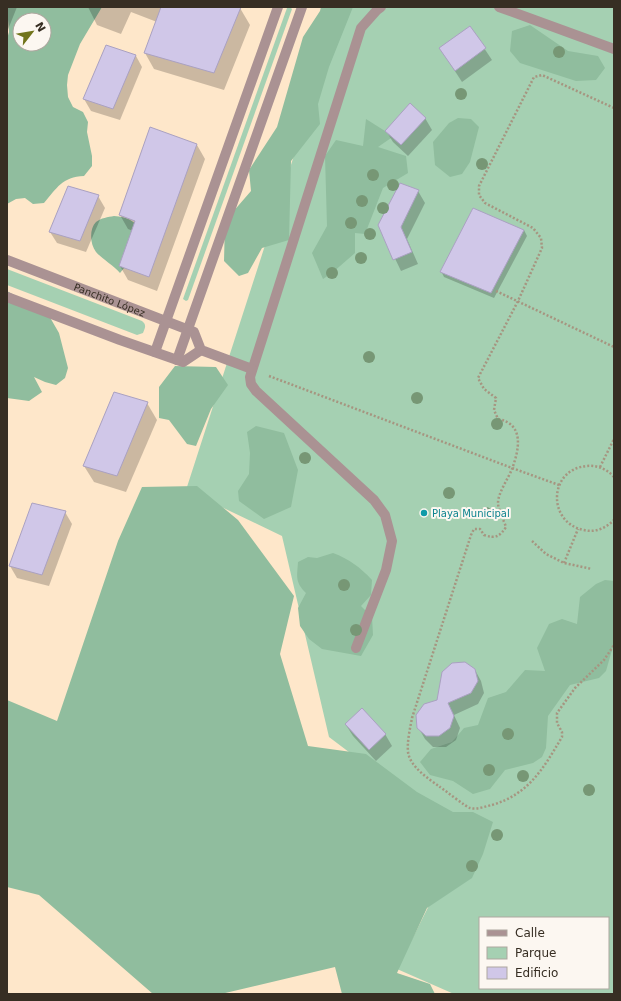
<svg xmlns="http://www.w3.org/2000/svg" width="621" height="1001" viewBox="0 0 621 1001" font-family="'DejaVu Sans',sans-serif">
	<rect width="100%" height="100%" fill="#fee7ca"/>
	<g fill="#a5d0b2" fill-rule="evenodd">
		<path d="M 290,7 L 292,9 L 188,300 L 186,301 L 183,299 L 287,8 Z"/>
		<path d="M 342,7 L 614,7 L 614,994 L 454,994 L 397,969 L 463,838 L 329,737 L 282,536 L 186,490 ZM 480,918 L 608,918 L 608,988 L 480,988 Z"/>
		<path d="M 7,269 L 142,321 C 147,325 145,328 143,333 L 137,335 L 7,285 Z"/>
	</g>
	<g fill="#90bd9e" fill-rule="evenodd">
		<path d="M 7,7 L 102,7 L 80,44 L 68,75 L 67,85 L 68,97 L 73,107 L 83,112 L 88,122 L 87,132 L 92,156 L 92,166 L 84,176 C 62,177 57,188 44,203 L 33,204 L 25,198 L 16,199 L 7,204 L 7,39 L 9,32 ZM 20,20 L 44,20 L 44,44 L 20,44 Z"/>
		<path d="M 321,7 L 353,7 L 329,67 L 318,104 L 320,124 L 291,161 L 289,240 L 262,248 L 248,273 L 239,276 L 224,261 L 225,221 L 251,191 L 249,170 L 277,127 L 303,37 L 320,11 Z"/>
		<path d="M 530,25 L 568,51 L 598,56 L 605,68 L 596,80 L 576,81 L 520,63 L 510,51 L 512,31 Z"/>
		<path d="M 458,118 L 471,119 L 479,127 L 470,162 L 462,174 L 450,177 L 435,165 L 433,142 L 449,123 Z"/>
		<path d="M 366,119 L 385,131 L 391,138 L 378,147 L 406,156 L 408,173 L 383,188 L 365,234 L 355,233 L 355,253 L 332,273 L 323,279 L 312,253 L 327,226 L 325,156 L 336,140 L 363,146 Z"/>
		<path d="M 114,216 C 128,217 132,220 141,229 L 128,263 L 120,273 C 113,265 101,258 96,252 C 90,244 89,229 96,222 C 101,218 108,217 114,216 Z"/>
		<path d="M 7,291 L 48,314 L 59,333 L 68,368 L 65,378 L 56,385 L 45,382 L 34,377 L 42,392 L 29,401 L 7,398 Z"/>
		<path d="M 175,366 L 216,367 L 228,385 L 211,409 L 196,446 L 187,444 L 169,420 L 159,418 L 159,387 Z"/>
		<path d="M 256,426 L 284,433 L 298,470 L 291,507 L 264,519 L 239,501 L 238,491 L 249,474 L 250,453 L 247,432 Z"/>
		<path d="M 197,486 L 238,520 L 294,596 L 280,654 L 308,746 L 366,754 L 417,792 L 453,812 L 473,812 L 493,822 L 483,854 L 472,878 L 427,908 L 397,973 L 430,984 L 435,994 L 342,994 L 335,967 L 221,994 L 153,994 L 39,895 L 7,887 L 7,700 L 57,721 L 118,541 L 142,487 Z"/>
		<path d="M 333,553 C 349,559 360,567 372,580 L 371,595 L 361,606 L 372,617 L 373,635 L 361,656 L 322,649 L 309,639 L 300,626 L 298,608 L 306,593 C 295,582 297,577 298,562 L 308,557 L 317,558 Z"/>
		<path d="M 605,580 L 614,581 L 614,643 L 606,671 L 599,678 L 570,685 L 548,716 L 546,748 L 542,757 L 533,763 L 505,770 L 490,789 L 473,794 L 453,781 L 430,775 L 420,762 L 431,749 L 452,742 L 464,728 L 478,725 L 488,698 L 506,692 L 525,670 L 545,671 L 537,648 L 549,624 L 562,619 L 577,624 L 580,597 L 596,584 Z"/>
	</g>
	<g fill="#0003">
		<path d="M 7,7 L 17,7 L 7,32 Z"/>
		<path d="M 88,7 L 237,7 L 240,8 L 250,25 L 224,90 L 154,69 L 145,53 L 157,22 L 131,12 L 121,34 L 97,25 Z"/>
		<path d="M 470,27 L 492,60 L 462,82 L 440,48 Z"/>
		<path d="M 107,46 L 136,56 L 142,67 L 120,120 L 91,111 L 84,99 Z"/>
		<path d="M 425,118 L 432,130 L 408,156 L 393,142 L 386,131 Z"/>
		<path d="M 150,128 L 197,145 L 205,159 L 157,291 L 128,280 L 120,266 L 133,231 L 128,229 L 120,215 Z"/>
		<path d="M 418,191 L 425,203 L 407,239 L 418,264 L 401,271 L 379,225 Z"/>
		<path d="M 98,196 L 105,208 L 86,252 L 57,243 L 50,232 Z"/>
		<path d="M 524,230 L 527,236 L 494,298 L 444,277 L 441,271 Z"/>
		<path d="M 147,403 L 157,420 L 126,492 L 94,482 L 84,466 Z"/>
		<path d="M 65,512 L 72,524 L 49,586 L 17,578 L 10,566 Z"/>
		<path d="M 475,670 L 481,681 L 484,693 L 478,704 L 454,715 L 460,728 L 456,740 L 446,747 L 433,747 L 425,739 L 418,727 L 437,701 Z"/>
		<path d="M 346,725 L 385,734 L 392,746 L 376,761 L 353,736 Z"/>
	</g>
	<g fill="#d0c7e8" stroke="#aaa1c1">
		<path d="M 161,7 L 241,7 L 214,73 L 144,53 Z"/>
		<path d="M 470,26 L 486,48 L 455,71 L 439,48 Z"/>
		<path d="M 106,45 L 136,55 L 113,109 L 83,99 Z"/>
		<path d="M 410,103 L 426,118 L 401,145 L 385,131 Z"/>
		<path d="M 150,127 L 197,144 L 149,277 L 119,266 L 135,221 L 119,215 Z"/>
		<path d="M 400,183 L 419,190 L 401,227 L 412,252 L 393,260 L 378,225 Z"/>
		<path d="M 68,186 L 99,195 L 80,241 L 49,232 Z"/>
		<path d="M 473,208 L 524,230 L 491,293 L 440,272 Z"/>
		<path d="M 114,392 L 148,402 L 117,476 L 83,466 Z"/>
		<path d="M 32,503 L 66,511 L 42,575 L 9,566 Z"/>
		<path d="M 465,662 L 475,669 L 478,681 L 471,693 L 448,703 L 454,716 L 450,728 L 439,736 L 426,736 L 417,728 L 416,715 L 424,704 L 437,700 L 442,672 L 452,663 Z"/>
		<path d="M 362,708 L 386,734 L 369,750 L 345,724 Z"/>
	</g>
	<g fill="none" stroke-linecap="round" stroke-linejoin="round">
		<g stroke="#a69580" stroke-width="2.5" stroke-dasharray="2 2" stroke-linecap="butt">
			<path d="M 614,108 L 542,75 L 534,77 L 479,186 L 479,195 L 485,203 L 533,228 L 541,238 L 542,248 L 518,301 L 478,378 L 484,389 L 496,398 L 494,410 L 498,419 C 525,424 519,450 512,469 C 508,479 498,493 498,503 C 498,509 504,521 506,527 C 500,536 496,539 484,535 L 480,529 L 474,529 L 471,535 L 412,718 C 410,729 407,741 408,752 C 410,767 429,779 440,787 C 446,791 466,807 470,808 C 477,810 486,806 492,805 C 529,794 543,769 562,737 L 562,732 L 557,723 L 557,713 L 575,688 L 604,660 L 614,645"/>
			<path d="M 496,291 L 614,347"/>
			<path d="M 269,376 L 512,468 L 559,485"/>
			<path d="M 600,467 L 614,439"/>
			<path d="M 614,477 C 607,469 597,465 587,466 C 548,469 547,523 584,530 C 595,533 606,528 614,520"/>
			<path d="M 532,541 L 546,554 L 564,563 L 592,569"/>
			<path d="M 564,563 L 578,529"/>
		</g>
		<g stroke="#aa9293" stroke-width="10">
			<path d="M 499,7 L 614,49"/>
			<path d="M 356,648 L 386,570 L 392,541 L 385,515 L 374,500 L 256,391 L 251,384 L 250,377 L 361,28 L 377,10 L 381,7"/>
		</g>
		<g stroke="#aa9293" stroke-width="10">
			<path id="s1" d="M 7,260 L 194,332 L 201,350 L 252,369"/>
			<path d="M 7,297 L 120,340 L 183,362 L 201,350"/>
			<path d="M 155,352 L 278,7"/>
			<path d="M 177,360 L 302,7"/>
		</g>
	</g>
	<g fill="#779775">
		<circle cx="559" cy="52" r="6"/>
		<circle cx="461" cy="94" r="6"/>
		<circle cx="482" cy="164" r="6"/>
		<circle cx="373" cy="175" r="6"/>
		<circle cx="393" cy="185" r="6"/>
		<circle cx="362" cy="201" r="6"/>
		<circle cx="383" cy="208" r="6"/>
		<circle cx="351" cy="223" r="6"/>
		<circle cx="370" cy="234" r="6"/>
		<circle cx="361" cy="258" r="6"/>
		<circle cx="332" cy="273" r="6"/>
		<circle cx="369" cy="357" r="6"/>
		<circle cx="417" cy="398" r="6"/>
		<circle cx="497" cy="424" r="6"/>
		<circle cx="305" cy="458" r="6"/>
		<circle cx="449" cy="493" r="6"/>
		<circle cx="486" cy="513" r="6"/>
		<circle cx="344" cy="585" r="6"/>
		<circle cx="356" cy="630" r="6"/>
		<circle cx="508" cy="734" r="6"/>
		<circle cx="489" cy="770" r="6"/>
		<circle cx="523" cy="776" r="6"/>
		<circle cx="589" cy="790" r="6"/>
		<circle cx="497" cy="835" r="6"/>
		<circle cx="472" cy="866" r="6"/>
	</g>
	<circle fill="#0f9aa8" stroke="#fcf7f1" stroke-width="1.5" cx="424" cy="513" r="4"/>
	<g text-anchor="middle" stroke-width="4" stroke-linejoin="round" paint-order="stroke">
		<g font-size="10" fill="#372e23" stroke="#fcf7f1">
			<text dy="4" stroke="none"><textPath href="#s1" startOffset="110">Panchito López</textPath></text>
		</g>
		<g font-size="10" fill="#0d838f" stroke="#fcf7f1" text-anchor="start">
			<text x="432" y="517">Playa Municipal</text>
		</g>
	</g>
	<rect width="621" height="1001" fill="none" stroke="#372e23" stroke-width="16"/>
	<rect x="479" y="917" width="130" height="72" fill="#fcf7f1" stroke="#ada79f"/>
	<rect x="487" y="930" width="20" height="6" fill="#aa9293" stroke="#ada79f"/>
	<text x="515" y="937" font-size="12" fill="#372e23">Calle</text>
	<rect x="487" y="947" width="20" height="12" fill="#a5d0b2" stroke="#ada79f"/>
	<text x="515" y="957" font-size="12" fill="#372e23">Parque</text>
	<rect x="487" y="967" width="20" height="12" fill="#d0c7e8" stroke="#ada79f"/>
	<text x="515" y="977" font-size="12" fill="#372e23">Edificio</text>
	<g transform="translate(32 32) rotate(59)"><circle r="19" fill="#fcf7f1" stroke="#ada79f"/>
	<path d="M0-3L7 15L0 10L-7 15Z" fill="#71741b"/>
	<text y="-6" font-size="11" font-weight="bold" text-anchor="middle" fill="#372e23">N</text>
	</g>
</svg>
